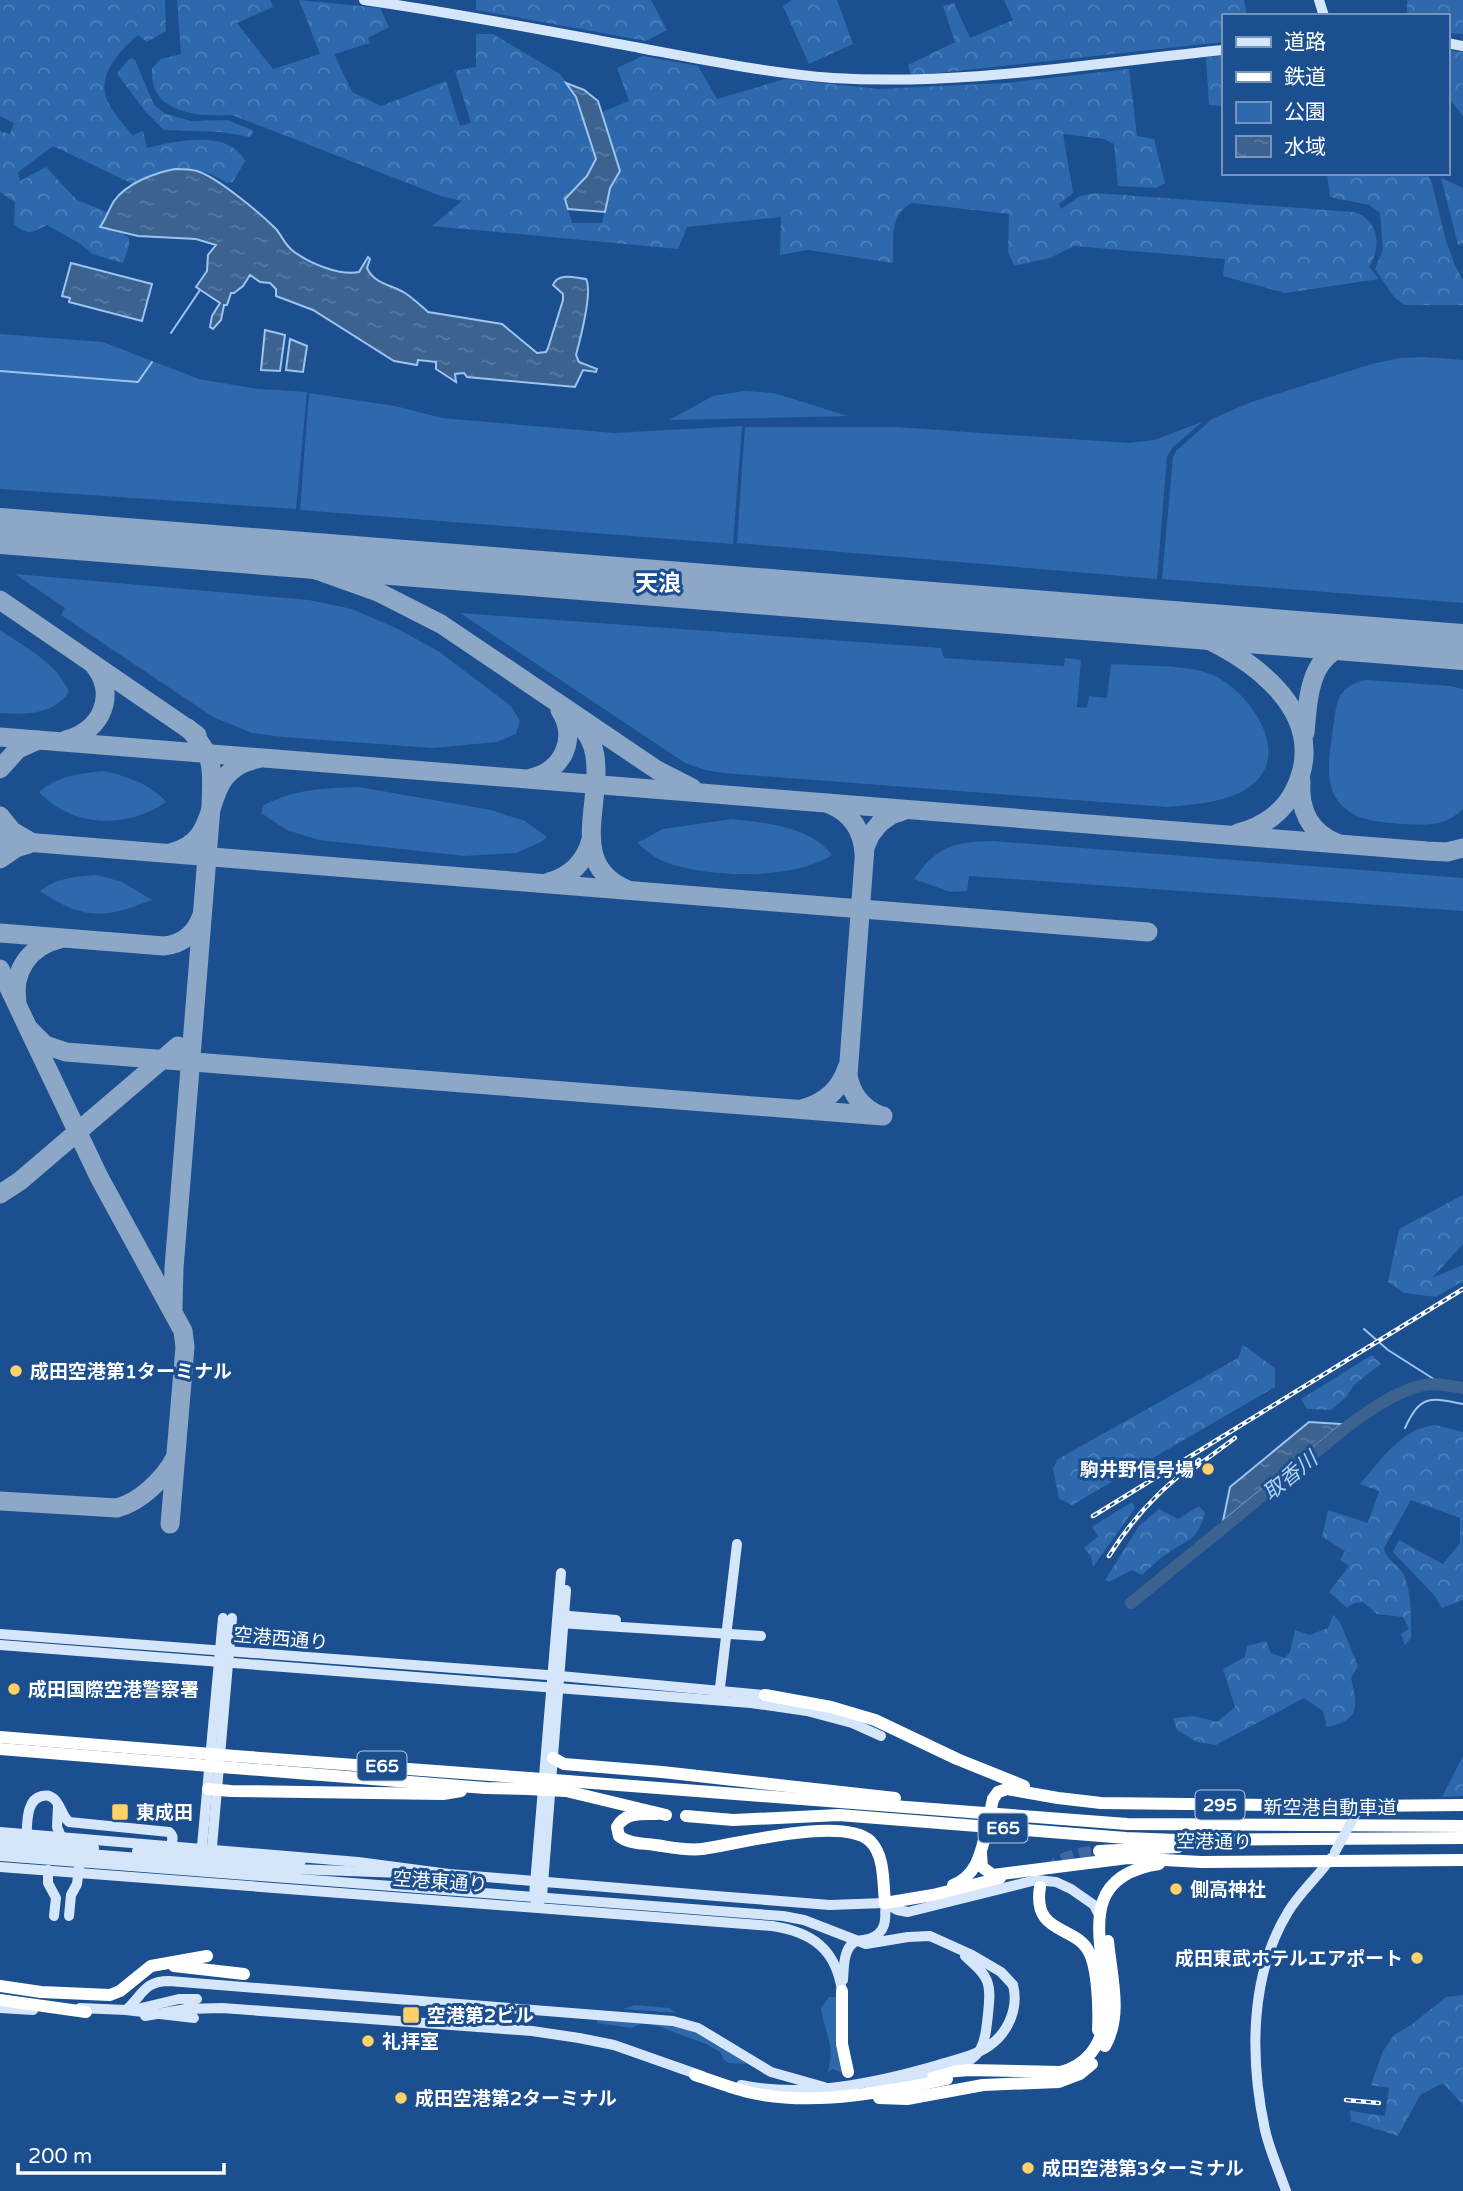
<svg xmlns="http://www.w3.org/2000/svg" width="1463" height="2191" viewBox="0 0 1463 2191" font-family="'Varela Round','Noto Sans JP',sans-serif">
	<defs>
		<pattern id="forest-crowns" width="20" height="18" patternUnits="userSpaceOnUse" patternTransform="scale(1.75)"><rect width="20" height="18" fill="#2e69ad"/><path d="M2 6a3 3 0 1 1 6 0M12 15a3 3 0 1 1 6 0" fill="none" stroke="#4d80b9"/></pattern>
		<pattern id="water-ripples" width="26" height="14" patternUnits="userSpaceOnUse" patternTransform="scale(1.75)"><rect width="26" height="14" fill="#3c6290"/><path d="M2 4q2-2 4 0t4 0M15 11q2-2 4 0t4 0" fill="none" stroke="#597aa1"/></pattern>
	</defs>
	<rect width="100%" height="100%" fill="#1b4f8f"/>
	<g fill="#2e69ad">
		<path d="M 0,334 L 103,342 L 199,379 L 258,389 L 307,392 L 296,509 L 0,489 Z"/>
		<path d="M 1424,357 L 1463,360 L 1463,603 L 1162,579 L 1173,457 L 1176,451 L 1212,419 L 1251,402 L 1372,364 L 1400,358 Z"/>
		<path d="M 744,391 L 774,393 L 848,416 L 669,420 L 713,396 Z"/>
		<path d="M 309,393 L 395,406 L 442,418 L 614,433 L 742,426 L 733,544 L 300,510 Z"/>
		<path d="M 1202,422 L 1172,448 L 1167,457 L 1157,579 L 737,543 L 745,427 L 896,427 L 1129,443 L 1154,440 Z"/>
		<path d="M 15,574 L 309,600 L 352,609 L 398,629 L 438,651 L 511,706 L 520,721 L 516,734 L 497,742 L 433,748 L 283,737 L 252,733 L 213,717 L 61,615 L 65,608 Z"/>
		<path d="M 460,613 L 941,648 L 944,658 L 1064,666 L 1065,658 L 1081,660 L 1077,707 L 1087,708 L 1089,696 L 1107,698 L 1111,664 C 1139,666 1188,664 1213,675 C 1247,690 1292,750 1254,783 C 1232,803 1195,804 1167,807 L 723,773 L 705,770 L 685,763 Z"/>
		<path d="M 0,630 C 25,647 57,663 69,692 C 53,715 25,715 0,713 Z"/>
		<path d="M 1367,680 L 1450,686 L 1463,689 L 1463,809 C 1444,827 1427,825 1403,824 C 1383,822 1361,822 1346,809 C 1321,790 1330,755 1333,728 C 1335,718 1335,706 1340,696 C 1346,687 1356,681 1367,680 Z"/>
		<path d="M 105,771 C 127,777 151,784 166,802 C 128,829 72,828 39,792 C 57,776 81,773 105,771 Z"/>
		<path d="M 359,787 L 491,810 L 525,821 L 547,837 L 541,842 L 516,853 L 465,856 L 319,840 L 287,830 L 261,813 L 264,805 C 295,789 325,788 359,787 Z"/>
		<path d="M 732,819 C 765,823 810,826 832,855 C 795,880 710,878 668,863 C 657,860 646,850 637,843 L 663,829 Z"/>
		<path d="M 993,841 L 1463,878 L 1463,911 L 969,876 L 967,891 L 950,892 L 914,879 C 937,846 954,842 993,841 Z"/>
		<path d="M 97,875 L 122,882 L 152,900 C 104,919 83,920 40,891 C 56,878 77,876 97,875 Z"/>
		<path d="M 829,1997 L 837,1997 L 836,2042 L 843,2073 L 832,2069 L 827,2073 C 837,2047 824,2033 821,2008 Z"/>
		<path d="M 635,2005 L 669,2008 L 677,2013 L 623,2009 Z"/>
		<path d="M 597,2019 L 687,2025 L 747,2064 L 729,2063 L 724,2060 L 720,2052 L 706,2044 L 660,2027 L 643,2023 L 631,2028 L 597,2023 Z"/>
	</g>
	<g fill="url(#forest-crowns)">
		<path d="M 0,0 L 165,0 L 166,31 L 147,42 L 138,35 C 119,51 94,78 109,104 C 114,115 125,125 132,135 L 143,131 L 147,148 C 175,141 229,129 245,161 L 233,182 L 227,183 C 194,161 167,168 133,184 L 53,146 L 18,172 L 20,181 L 46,167 L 77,200 L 109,213 L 101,227 L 120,232 L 129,238 L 129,246 L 123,263 L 92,254 L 79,243 L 47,225 C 32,233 28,236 14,224 L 15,202 L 0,192 L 0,131 L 10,134 L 14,123 L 0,116 Z"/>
		<path d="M 177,0 L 270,0 L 273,7 L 237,23 L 273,69 L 320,54 L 299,0 L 380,8 L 389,27 L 368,38 L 370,43 L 334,54 L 352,92 L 381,106 L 446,81 L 460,126 L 471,123 L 455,71 L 476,67 L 476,34 L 493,34 L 560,74 L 576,97 L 596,159 L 587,176 L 565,199 L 572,223 L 602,223 L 610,188 L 620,170 L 602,112 L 629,101 L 617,68 L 643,56 L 698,66 L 717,99 L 785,79 L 878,89 L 1006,83 L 1129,69 L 1137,136 L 1154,139 L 1165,183 L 1156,188 L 1118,186 L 1114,144 L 1104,139 L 1063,134 L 1073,193 L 1059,204 L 1061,209 L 1080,196 L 1096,193 L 1354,212 C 1379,219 1382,247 1369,267 L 1379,279 L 1285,293 L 1223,276 L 1225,259 L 1074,246 L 1050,258 L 1014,266 L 1008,251 L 1009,214 L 912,203 C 889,215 894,239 893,263 L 808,250 L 780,255 L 781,217 L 687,227 L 678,249 L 432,226 L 462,201 L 441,196 L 232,115 C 198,117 148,113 152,68 L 161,59 L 181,54 Z"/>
		<path d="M 476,0 L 651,0 L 667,30 L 646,41 L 476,10 Z"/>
		<path d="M 792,0 L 837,0 L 853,44 L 809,64 L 783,6 Z"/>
		<path d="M 1004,0 L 1244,0 L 1247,16 L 1223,16 L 1223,42 L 911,76 L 908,65 L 955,42 L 943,6 L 954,3 L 970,38 L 1013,20 Z"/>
		<path d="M 1407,0 L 1463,0 L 1463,34 L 1447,33 L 1447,16 L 1407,16 Z"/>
		<path d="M 1447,50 L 1463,52 L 1463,116 L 1447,96 Z"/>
		<path d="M 1223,56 L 1223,106 L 1209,105 L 1206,57 Z"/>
		<path d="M 132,58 L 135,60 L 154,105 L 164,113 L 191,121 L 227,120 L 252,130 L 253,134 L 250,137 L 221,132 L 164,130 L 145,111 L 117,74 L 128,60 Z"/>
		<path d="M 1327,173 L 1427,173 L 1432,184 L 1446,241 L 1455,265 L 1463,280 L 1463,305 L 1405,305 L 1394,297 L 1375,269 L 1383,250 L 1380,213 L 1369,205 L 1330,197 Z"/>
		<path d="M 1441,178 L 1463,188 L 1463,244 L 1458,245 Z"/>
		<path d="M 1463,1195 L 1463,1244 L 1432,1278 L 1463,1265 L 1463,1281 L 1436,1297 L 1404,1293 L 1388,1282 L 1399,1229 Z"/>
		<path d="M 1243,1345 L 1275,1368 L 1275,1387 L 1072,1505 L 1059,1499 L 1053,1468 L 1058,1459 L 1238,1358 Z"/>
		<path d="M 1372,1355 L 1381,1364 L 1355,1384 L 1346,1397 L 1331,1410 L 1307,1409 L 1301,1399 Z"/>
		<path d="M 1435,1425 L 1463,1432 L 1463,1600 L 1442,1608 L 1434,1595 L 1393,1552 L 1399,1540 L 1443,1564 L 1460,1543 L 1460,1518 L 1411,1500 L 1384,1548 C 1386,1560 1399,1565 1404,1575 C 1412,1595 1411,1618 1411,1638 L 1405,1645 L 1401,1634 L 1409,1629 L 1403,1617 L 1377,1614 L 1363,1602 L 1355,1603 L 1347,1608 L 1329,1592 L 1349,1566 L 1340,1560 L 1345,1551 L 1322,1537 L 1328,1510 L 1368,1523 L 1379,1491 L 1360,1484 C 1381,1460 1401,1429 1435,1425 Z"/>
		<path d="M 1132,1502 L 1135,1508 L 1093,1567 L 1091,1556 L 1084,1548 L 1098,1536 L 1092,1527 Z"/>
		<path d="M 1199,1506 L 1205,1513 C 1195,1544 1190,1537 1168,1553 C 1158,1559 1150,1568 1142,1575 L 1132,1570 L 1109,1582 L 1105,1580 L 1139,1526 L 1159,1509 L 1178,1519 Z"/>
		<path d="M 1333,1615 L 1340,1622 L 1358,1666 L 1351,1678 C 1358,1706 1360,1720 1327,1727 L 1323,1711 L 1304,1698 L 1216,1745 L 1197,1742 L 1177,1730 L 1173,1718 L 1194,1716 L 1217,1722 L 1235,1707 L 1223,1669 L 1245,1657 L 1247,1646 L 1266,1641 L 1271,1653 L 1285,1658 L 1290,1652 L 1295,1630 L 1310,1635 L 1328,1628 Z"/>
		<path d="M 1463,1756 L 1463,1796 L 1442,1797 Z"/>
		<path d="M 1463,1995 L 1463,2105 L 1443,2083 L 1420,2095 L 1398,2136 L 1351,2121 L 1350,2111 L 1385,2116 L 1389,2088 L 1371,2085 L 1383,2051 L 1394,2035 L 1411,2025 L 1446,1997 Z"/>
	</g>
	<g fill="url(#water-ripples)" stroke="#9cc4f0" stroke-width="2">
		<path d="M 566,83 L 584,90 L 598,101 L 620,171 L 610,188 L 605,212 L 568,209 L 565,199 L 587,176 L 596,159 L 576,97 Z"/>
		<path d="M 175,169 C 182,169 190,169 197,171 C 217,177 260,213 276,229 C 282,236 285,245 293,251 C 309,263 339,276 359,272 L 368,257 L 370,259 L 367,268 C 374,284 392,285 405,293 C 414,299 420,305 428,312 L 502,324 L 537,353 L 546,352 L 548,348 L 563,300 L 563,294 L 553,285 C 558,272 575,278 586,279 C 593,292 580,340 576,355 L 579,362 L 597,369 L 596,372 L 583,370 L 575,387 L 467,377 L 464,373 L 455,374 L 456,382 L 436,369 L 436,362 L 418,360 L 417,365 L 394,361 L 313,310 L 276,296 L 276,289 L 270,283 L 260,282 L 250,275 L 243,286 L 234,293 L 231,293 L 227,305 L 224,305 L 221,320 L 213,329 L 210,327 L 212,316 L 220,303 L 196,287 L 207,271 L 208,255 L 216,245 L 196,239 L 138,236 L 100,227 C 106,219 109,209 114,201 C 127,183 154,173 175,169 Z"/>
		<path d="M 71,263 L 152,284 L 142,321 L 69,302 L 70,298 L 62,296 Z"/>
		<path d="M 265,330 L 285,335 L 280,371 L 261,370 Z"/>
		<path d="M 290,339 L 307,346 L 303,372 L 286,370 Z"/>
		<path d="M 1309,1422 L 1342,1424 L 1223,1521 L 1230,1487 Z"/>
	</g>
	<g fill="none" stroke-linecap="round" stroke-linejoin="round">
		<g stroke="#9cc4f0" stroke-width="2">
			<path d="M 171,333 L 200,290"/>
			<path d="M 0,371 L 138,382 L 152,362"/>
			<path d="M 1364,1329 L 1388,1350 L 1440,1383"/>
			<path d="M 1405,1428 C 1420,1395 1430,1397 1463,1404"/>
		</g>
		<path stroke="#3c6290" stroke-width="12" d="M 1131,1603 C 1185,1559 1239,1515 1293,1471 C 1328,1443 1372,1401 1416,1387 C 1432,1382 1446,1385 1463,1388"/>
		<g stroke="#8da7c7" stroke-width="19">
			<path d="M 253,551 L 322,572 L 378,592 L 441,624 L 657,770 L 692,788"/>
			<path d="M 0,600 L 197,735"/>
			<path d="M 1169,625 C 1234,644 1335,706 1295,789 C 1284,812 1263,827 1238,833"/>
			<path d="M 1461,646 L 1463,647"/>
			<path d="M 575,720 C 583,728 590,736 593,747 C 607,795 564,863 626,889"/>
			<path d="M 1305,733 C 1309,685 1311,646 1369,639"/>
			<path d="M 0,737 L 1427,851 L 1447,852 L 1463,848"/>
			<path d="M 66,740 C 102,731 118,694 93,664"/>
			<path d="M 0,769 L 18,749 L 38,740"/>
			<path d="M 531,778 C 563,771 578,738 560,710"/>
			<path d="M 1301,781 C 1299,809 1309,832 1337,843"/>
			<path d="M 829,804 C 851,813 863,831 864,854"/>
			<path d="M 0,816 L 12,831 L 31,842"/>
			<path d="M 0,840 L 1148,932"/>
			<path d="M 170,853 C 230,839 193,773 257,759"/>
			<path d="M 0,859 L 16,848 L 29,844"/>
			<path d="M 549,882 C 571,876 585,862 591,840"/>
			<path d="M 0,933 L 164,946 C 183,944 196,933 202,915"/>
			<path d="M 0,969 L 99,1177 L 183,1331 L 185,1347 L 170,1524"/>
			<path d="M 17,1002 C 12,972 29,946 60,939"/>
			<path d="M 29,1029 L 45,1045 L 66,1052 L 883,1116"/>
			<path d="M 802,1109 C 825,1103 840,1090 847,1068"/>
			<path d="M 879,1115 C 861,1107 851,1094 848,1075 L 865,847 L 871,834 L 880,823 L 891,815 L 903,811"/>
			<path d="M 0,1194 L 20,1181 L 178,1046"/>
			<path d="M 173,1308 L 174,1268 L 211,807 C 212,767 216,759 188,728"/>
			<path d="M 0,1501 L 117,1508 C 140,1502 164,1479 175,1458"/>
		</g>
		<path stroke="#8da7c7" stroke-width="46" d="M 0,531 L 1463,647"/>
		<path stroke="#3d69a0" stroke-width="12" stroke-dasharray="12 6" stroke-linecap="butt" d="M 1040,1887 C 1048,1859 1073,1854 1099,1851"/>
		<g stroke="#d6e6fa" stroke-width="10">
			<path d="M 364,0 C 456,13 548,31 640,48 C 704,60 768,73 833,78 C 963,86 1094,63 1223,50"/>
			<path d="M 1319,0 L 1324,16"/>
			<path d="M 1447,43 L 1463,46"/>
			<path d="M 558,1615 L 616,1620"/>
			<path d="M 559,1623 L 761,1636"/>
			<path d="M 0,1634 L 560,1676 L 765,1695"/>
			<path d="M 0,1645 L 751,1703 L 807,1711 L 852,1723 L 881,1736"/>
			<path d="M 719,1696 L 737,1544"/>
			<path d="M 58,1805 L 57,1827 L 62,1839 L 67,1841"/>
			<path d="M 0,1840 L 94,1848"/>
			<path d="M 26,1842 C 28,1828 24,1800 42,1796 C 47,1795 48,1795 53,1798 C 61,1804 61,1815 69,1822 L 169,1832 C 174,1836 173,1841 170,1846 L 165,1849"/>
			<path d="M 0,1856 L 783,1916 L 804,1920 L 866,1944 L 908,1937 L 930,1936 L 972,1955 L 1001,1972 L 1013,1985"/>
			<path d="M 201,1857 L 223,1618"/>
			<path d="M 211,1858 L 232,1618"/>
			<path d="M 266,1861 L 301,1861"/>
			<path d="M 0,1867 L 772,1926 C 812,1932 836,1949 842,1991"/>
			<path d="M 48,1870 L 48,1883 L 56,1898 L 54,1916"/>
			<path d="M 716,1896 L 830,1905 L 885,1903 L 897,1910 L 908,1912 L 1036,1880 L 1056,1882 L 1071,1889 L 1094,1905 L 1099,1915"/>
			<path d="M 536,1902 L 534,1896 L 561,1573"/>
			<path d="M 539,1902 L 542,1897 L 566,1590"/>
			<path d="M 69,1916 L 71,1895 L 77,1884 L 79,1868"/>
			<path d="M 843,1980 C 844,1969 843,1951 853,1943 C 857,1940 863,1940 869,1939 C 887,1933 886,1919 885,1903"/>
			<path d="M 0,2008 L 33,2010"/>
			<path d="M 80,2008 L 126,2010 L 194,2018"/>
			<path d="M 141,2008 L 179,1999 L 197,1999"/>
			<path d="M 126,2010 C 143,1995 144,1981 169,1981 L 673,2021 L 698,2028 L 771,2072 L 824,2087"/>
			<path d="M 952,2068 C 984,2059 985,2042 988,2014 C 989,2003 991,1991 987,1981 C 983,1970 973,1964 965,1956"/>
			<path d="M 870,2087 L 938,2072"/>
			<path d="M 1286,2191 C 1279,2171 1270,2151 1265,2130 C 1250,2060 1249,1976 1288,1912 C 1300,1892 1318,1877 1331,1858"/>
		</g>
		<g stroke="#fff" stroke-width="12">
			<path d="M 765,1695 L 831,1707 L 875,1720 L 957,1759 L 1024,1786"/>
			<path d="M 0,1737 L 199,1753"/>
			<path d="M 0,1749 L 198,1765"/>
			<path d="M 235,1756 L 529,1778"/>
			<path d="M 553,1758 L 564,1764 L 662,1772 L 895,1798"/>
			<path d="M 234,1768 L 485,1788 L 528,1789"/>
			<path d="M 567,1781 L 1127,1824 L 1463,1826"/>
			<path d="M 208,1789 L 231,1791 L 443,1794 L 461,1791"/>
			<path d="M 566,1791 L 666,1815"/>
			<path d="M 993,1799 L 998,1792 L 1007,1789 L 1058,1798 L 1101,1803 L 1360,1806 L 1463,1805"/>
			<path d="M 657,1814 C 642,1814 625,1812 617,1827 L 619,1836 C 629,1844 642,1843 655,1845 C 670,1847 687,1851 702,1849 C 738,1844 843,1816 870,1841 C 885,1855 883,1884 885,1903"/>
			<path d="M 686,1816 L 733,1820 L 839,1815 L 1126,1838 L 1176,1840 L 1463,1838"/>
			<path d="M 1099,1851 L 1178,1847"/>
			<path d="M 981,1854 L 982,1867 L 993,1875 L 1128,1858 L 1201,1862 L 1463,1860"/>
			<path d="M 953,1885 C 975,1876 980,1857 985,1836"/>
			<path d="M 1040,1887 C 1032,1935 1076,1925 1089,1952 C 1098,1969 1099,2011 1098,2030"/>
			<path d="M 885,1903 L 933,1895 L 1000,1878"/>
			<path d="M 174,1966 L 244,1974"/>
			<path d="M 0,1986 L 41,1992 L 110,1995 L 120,1991 L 151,1966 L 207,1956"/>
			<path d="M 842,1991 L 842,2044 L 848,2072"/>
			<path d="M 1105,2046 C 1123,2015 1111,1975 1108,1941"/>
			<path d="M 933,2073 L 969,2070 L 1060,2072 C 1073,2069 1083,2063 1091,2053 C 1138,1995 1045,1881 1159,1864"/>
			<path d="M 910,2087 L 947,2079"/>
			<path d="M 879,2098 L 907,2099 L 983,2085 L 1059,2082 L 1080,2074 L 1092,2064"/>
		</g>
		<defs>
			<g id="rail">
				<path d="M 1193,1469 L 1235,1438"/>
				<path d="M 1093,1516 L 1463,1289"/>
				<path d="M 1109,1556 C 1133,1517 1162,1487 1199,1460"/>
				<path d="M 1346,2100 L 1379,2103"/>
			</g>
		</defs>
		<use href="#rail" stroke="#fff" stroke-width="4.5"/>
		<use href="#rail" stroke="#1b4f8f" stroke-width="2" stroke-dasharray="5" stroke-linecap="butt"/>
		<g stroke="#d6e6fa" stroke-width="10">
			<path d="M 0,1832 L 358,1862 L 449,1874 L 716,1896"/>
			<path d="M 0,1847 L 265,1868 L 403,1873"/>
			<path d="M 137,1851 L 266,1861"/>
			<path d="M 1335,1852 L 1356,1813"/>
			<path d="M 145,2016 L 186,2009 L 222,2008 L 532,2031 L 579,2038 L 614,2045 L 702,2076"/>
			<path d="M 741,2085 C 805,2098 876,2083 938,2065 C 955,2060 974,2056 989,2046 C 1008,2033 1019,2008 1013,1985"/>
		</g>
		<g stroke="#fff" stroke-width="12">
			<path d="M 199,1753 L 235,1756"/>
			<path d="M 198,1765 L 234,1768"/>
			<path d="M 529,1778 L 567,1781"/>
			<path d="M 528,1789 L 566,1791"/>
			<path d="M 985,1836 L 993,1799"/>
			<path d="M 0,2000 L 86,2012"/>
			<path d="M 695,2075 C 714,2081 733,2089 752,2093 C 806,2104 857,2096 910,2087"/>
		</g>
	</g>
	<g fill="#ffd166" stroke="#1b4f8f" stroke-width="2.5">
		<circle cx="16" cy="1371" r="7"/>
		<circle cx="1208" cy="1469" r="7"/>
		<circle cx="14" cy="1689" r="7"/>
		<rect x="111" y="1803" width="18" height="18" rx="3.5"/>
		<circle cx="1176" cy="1889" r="7"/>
		<circle cx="1417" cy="1958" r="7"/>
		<rect x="402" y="2006" width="18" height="18" rx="3.5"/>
		<circle cx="368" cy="2041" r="7"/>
		<circle cx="401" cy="2098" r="7"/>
		<circle cx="1028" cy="2168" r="7"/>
	</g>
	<g text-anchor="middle" stroke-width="6" stroke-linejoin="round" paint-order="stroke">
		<g fill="#1b4f8f" stroke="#bbcadd" stroke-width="2">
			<rect x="357.5" y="1751.5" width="49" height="29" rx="5"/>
			<rect x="1195.5" y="1790.5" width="49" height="29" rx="5"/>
			<rect x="978.5" y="1813.5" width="49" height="29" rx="5"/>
		</g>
		<g font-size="18" font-weight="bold" fill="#fff">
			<text x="382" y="1772">E65</text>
			<text x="1220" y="1811">295</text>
			<text x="1003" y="1834">E65</text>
		</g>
		<g font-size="19" font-weight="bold" fill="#fff" stroke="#1b4f8f" text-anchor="start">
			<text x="30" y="1378">成田空港第1ターミナル</text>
			<text x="1194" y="1476" text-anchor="end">駒井野信号場</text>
			<text x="28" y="1696">成田国際空港警察署</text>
			<text x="136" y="1819">東成田</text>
			<text x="1190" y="1896">側高神社</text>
			<text x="1403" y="1965" text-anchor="end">成田東武ホテルエアポート</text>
			<text x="427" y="2022">空港第2ビル</text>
			<text x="382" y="2048">礼拝室</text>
			<text x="415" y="2105">成田空港第2ターミナル</text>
			<text x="1042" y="2175">成田空港第3ターミナル</text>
		</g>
		<g font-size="19" fill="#fff" stroke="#1b4f8f">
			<text transform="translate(281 1638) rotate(5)" y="7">空港西通り</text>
			<text x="1330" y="1814">新空港自動車道</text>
			<text transform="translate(1214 1841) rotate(1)" y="7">空港通り</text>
			<text transform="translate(440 1881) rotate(4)" y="7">空港東通り</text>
		</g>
		<g font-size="21" font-style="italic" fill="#b5d3f5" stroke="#1b4f8f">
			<text transform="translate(1290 1476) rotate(-39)" y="7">取香川</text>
		</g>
		<g font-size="23" font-weight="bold" fill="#fff" stroke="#1b4f8f">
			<text x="658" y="591">天浪</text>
		</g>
	</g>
	<rect x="1222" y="14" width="228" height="161" fill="#1b4f8f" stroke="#7695bc" stroke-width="2"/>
	<rect x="1236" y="37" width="35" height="10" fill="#d6e6fa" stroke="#7695bc" stroke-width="2"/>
	<text x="1284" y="49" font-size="21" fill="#ffffff">道路</text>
	<rect x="1236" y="72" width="35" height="10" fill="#ffffff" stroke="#7695bc" stroke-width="2"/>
	<text x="1284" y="84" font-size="21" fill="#ffffff">鉄道</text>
	<rect x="1236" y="102" width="35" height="21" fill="#2e69ad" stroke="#7695bc" stroke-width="2"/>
	<text x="1284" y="119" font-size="21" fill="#ffffff">公園</text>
	<rect x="1236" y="136" width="35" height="21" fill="url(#water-ripples)" stroke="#7695bc" stroke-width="2"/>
	<text x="1284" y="154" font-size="21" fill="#ffffff">水域</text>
	<path d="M18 2163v10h206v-10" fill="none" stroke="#ffffff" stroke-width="3.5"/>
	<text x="28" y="2163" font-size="21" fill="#ffffff" stroke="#1b4f8f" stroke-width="5" paint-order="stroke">200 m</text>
</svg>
